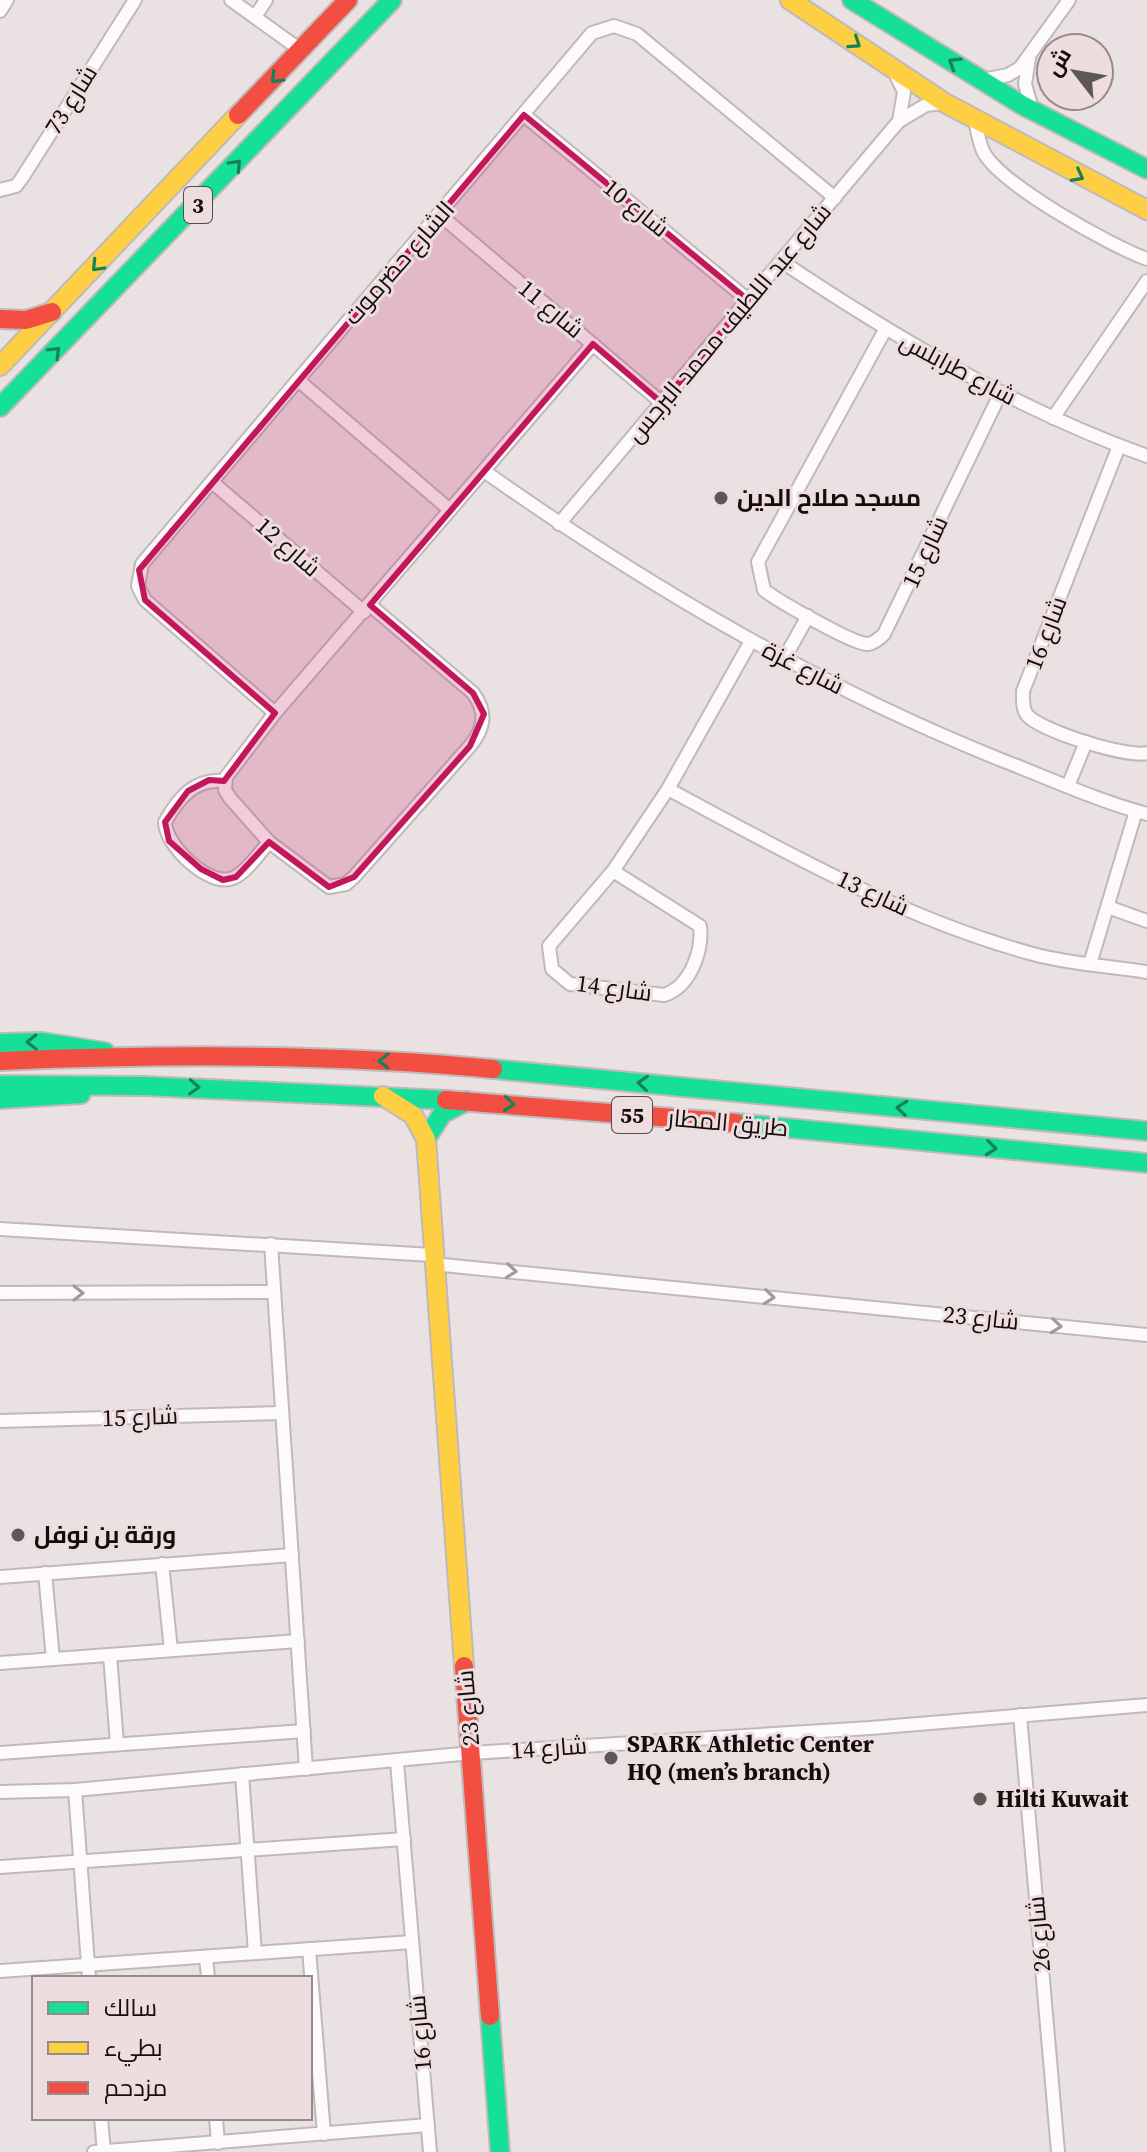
<svg xmlns="http://www.w3.org/2000/svg" width="1147" height="2152" viewBox="0 0 1147 2152" font-family="'Source Serif 4',Cairo,serif">
	<rect width="100%" height="100%" fill="#eae1e2"/>
	<g fill="none" stroke-linecap="round" stroke-linejoin="round">
		<defs>
			<g id="street">
				<path d="M 231,0 L 302,51"/>
				<path d="M 0,11 L 7,0"/>
				<path d="M 255,17 L 266,0"/>
				<path d="M 1029,58 L 1025,84 L 1032,109"/>
				<path d="M 894,71 L 904,92 L 899,121"/>
				<path d="M 982,80 L 1008,75 L 1020,68 L 1069,0"/>
				<path d="M 524,115 L 748,300"/>
				<path d="M 975,120 C 977,130 979,142 983,151 C 999,184 1111,246 1147,259"/>
				<path d="M 0,190 L 16,186 L 22,178 L 135,0"/>
				<path d="M 440,215 L 662,403"/>
				<path d="M 781,261 C 896,338 1016,409 1147,456"/>
				<path d="M 885,330 L 758,562 L 764,590 C 777,600 854,645 868,644 C 875,643 880,638 884,634 L 1001,392"/>
				<path d="M 298,380 L 450,510"/>
				<path d="M 1053,418 L 1147,281"/>
				<path d="M 1119,446 L 1023,691 C 1023,699 1022,708 1027,715 C 1041,731 1127,758 1147,753"/>
				<path d="M 484,471 C 647,586 818,687 1004,761 C 1051,779 1098,801 1147,814"/>
				<path d="M 212,482 L 364,612"/>
				<path d="M 559,524 L 899,121 L 926,105 L 944,103"/>
				<path d="M 370,605 L 473,693 C 487,712 485,728 470,746 L 354,877 L 346,884 L 329,887 L 269,842 L 230,798 L 225,790 L 226,777 L 275,713 L 593,344"/>
				<path d="M 784,659 L 808,616"/>
				<path d="M 275,713 L 145,600 L 138,586 L 142,564 L 592,33 L 614,26 L 637,34 L 835,198"/>
				<path d="M 225,781 C 195,778 179,797 165,822 C 165,845 209,888 233,878 C 246,873 260,852 269,842"/>
				<path d="M 1068,786 L 1086,742"/>
				<path d="M 668,789 C 785,852 904,919 1033,954 C 1069,964 1109,966 1147,972"/>
				<path d="M 613,871 L 700,926 C 703,951 690,987 664,995 L 570,984 L 552,969 L 549,946 L 613,871 L 668,789 L 751,641"/>
				<path d="M 1108,907 L 1147,921"/>
				<path d="M 1090,964 L 1136,811"/>
				<path d="M 0,1229 L 432,1255"/>
				<path d="M 271,1244 L 306,1769"/>
				<path d="M 433,1264 L 1147,1335"/>
				<path d="M 0,1293 L 274,1292"/>
				<path d="M 0,1421 L 281,1413"/>
				<path d="M 162,1564 L 171,1650"/>
				<path d="M 45,1573 L 53,1659"/>
				<path d="M 0,1577 L 292,1555"/>
				<path d="M 110,1655 L 117,1744"/>
				<path d="M 0,1663 L 298,1641"/>
				<path d="M 1020,1715 L 1058,2152"/>
				<path d="M 0,1753 L 304,1731"/>
				<path d="M 397,1762 L 430,2152"/>
				<path d="M 242,1774 L 255,1953"/>
				<path d="M 75,1790 L 89,1978"/>
				<path d="M 0,1792 L 75,1790 L 472,1753 L 870,1728 L 1147,1705"/>
				<path d="M 0,1867 L 404,1839"/>
				<path d="M 309,1949 L 324,2134"/>
				<path d="M 206,1957 L 208,1978"/>
				<path d="M 0,1971 L 412,1942"/>
				<path d="M 101,2118 L 104,2152"/>
				<path d="M 216,2118 L 218,2143"/>
				<path d="M 94,2152 L 428,2125"/>
			</g>
			<g id="fast">
				<path d="M 852,0 L 1022,105 L 1147,169"/>
				<path d="M 0,407 L 392,0"/>
				<path d="M 0,1043 L 42,1042 L 105,1052"/>
				<path d="M 493,1069 L 1147,1131"/>
				<path d="M 0,1085 L 144,1086 L 446,1100"/>
				<path d="M 0,1099 L 81,1094"/>
				<path d="M 736,1123 L 1147,1163"/>
				<path d="M 426,1139 L 442,1114 L 467,1101"/>
				<path d="M 490,2016 L 500,2152"/>
			</g>
			<g id="slow">
				<path d="M 790,0 L 945,103 L 1147,210"/>
				<path d="M 0,366 L 238,115"/>
				<path d="M 383,1096 L 413,1115 L 426,1139 L 464,1666"/>
			</g>
			<g id="jam">
				<path d="M 238,115 L 348,0"/>
				<path d="M 0,319 L 26,320 L 52,312"/>
				<path d="M 0,1061 C 163,1054 330,1053 493,1069"/>
				<path d="M 446,1100 L 736,1123"/>
				<path d="M 464,1666 L 490,2016"/>
			</g>
		</defs>
		<use href="#street" stroke="#c0b9ba" stroke-width="16"/>
		<use href="#fast" stroke="#c0b9ba" stroke-width="22"/>
		<use href="#slow" stroke="#c0b9ba" stroke-width="22"/>
		<use href="#jam" stroke="#c0b9ba" stroke-width="22"/>
		<use href="#street" stroke="#fcfafb" stroke-width="12"/>
		<use href="#fast" stroke="#16e098" stroke-width="18"/>
		<use href="#slow" stroke="#ffcf43" stroke-width="18"/>
		<use href="#jam" stroke="#f24e42" stroke-width="18"/>
	</g>
	<defs><path id="oneway-chevron" d="M-2-3.5L2.5 0L-2 3.5" fill="none" stroke-width="1.6" stroke-linecap="round" stroke-linejoin="round" transform="scale(2)"/></defs>
	<g stroke="#15815a">
		<use href="#oneway-chevron" transform="translate(855 43) rotate(34)"/>
		<use href="#oneway-chevron" transform="translate(954 63) rotate(-148)"/>
		<use href="#oneway-chevron" transform="translate(276 78) rotate(134)"/>
		<use href="#oneway-chevron" transform="translate(236 165) rotate(-46)"/>
		<use href="#oneway-chevron" transform="translate(1078 176) rotate(28)"/>
		<use href="#oneway-chevron" transform="translate(97 266) rotate(134)"/>
		<use href="#oneway-chevron" transform="translate(55 352) rotate(-45)"/>
		<use href="#oneway-chevron" transform="translate(32 1042) rotate(179)"/>
		<use href="#oneway-chevron" transform="translate(384 1061) rotate(-179)"/>
		<use href="#oneway-chevron" transform="translate(643 1083) rotate(-175)"/>
		<use href="#oneway-chevron" transform="translate(194 1087) rotate(3)"/>
		<use href="#oneway-chevron" transform="translate(509 1104) rotate(5)"/>
		<use href="#oneway-chevron" transform="translate(902 1108) rotate(-174)"/>
		<use href="#oneway-chevron" transform="translate(991 1148) rotate(6)"/>
	</g>
	<g stroke="#9f9b9c">
		<use href="#oneway-chevron" transform="translate(511 1271) rotate(6)"/>
		<use href="#oneway-chevron" transform="translate(78 1293)"/>
		<use href="#oneway-chevron" transform="translate(769 1297) rotate(6)"/>
		<use href="#oneway-chevron" transform="translate(1056 1326) rotate(6)"/>
	</g>
	<path fill="#c2185b" fill-opacity="0.2" stroke="#c2185b" stroke-width="6" stroke-linejoin="round" d="M 524,115 L 748,300 L 662,403 L 593,344 L 370,605 L 473,693 L 484,714 L 470,746 L 354,877 L 329,887 L 269,842 L 236,877 L 223,880 L 201,869 L 169,841 L 165,822 L 188,791 L 209,780 L 224,781 L 275,713 L 145,600 L 139,570 Z"/>
	<g fill="#5e5758" stroke="#eedddf" stroke-width="3">
		<circle cx="721" cy="498" r="8"/>
		<circle cx="18" cy="1535" r="8"/>
		<circle cx="611" cy="1758" r="8"/>
		<circle cx="980" cy="1799" r="8"/>
	</g>
	<g text-anchor="middle" stroke-width="6" stroke-linejoin="round" paint-order="stroke">
		<g fill="#eedddf" stroke="#554b4d" stroke-width="2">
			<rect x="184" y="187" width="28" height="36" rx="6"/>
			<rect x="612" y="1097" width="40" height="36" rx="6"/>
		</g>
		<g font-size="22" font-weight="bold" fill="#130d0e">
			<text x="198" y="213">3</text>
			<text x="632" y="1123">55</text>
		</g>
		<g font-size="24" fill="#130d0e" stroke="#eedddf">
			<text transform="translate(71 100) rotate(-58)" y="8">شارع 73</text>
			<text transform="translate(636 208) rotate(39)" y="8">شارع 10</text>
			<text transform="translate(399 263) rotate(-49)" y="8">الشارع حضرموت</text>
			<text transform="translate(551 309) rotate(40)" y="8">شارع 11</text>
			<text transform="translate(729 323) rotate(-50)" y="8">شارع عبد اللطيف محمد البرجس</text>
			<text transform="translate(958 369) rotate(28)" y="8">شارع طرابلس</text>
			<text transform="translate(288 547) rotate(41)" y="8">شارع 12</text>
			<text transform="translate(925 552) rotate(-65)" y="8">شارع 15</text>
			<text transform="translate(1046 633) rotate(-69)" y="8">شارع 16</text>
			<text transform="translate(803 668) rotate(27)" y="8">شارع غزة</text>
			<text transform="translate(873 893) rotate(25)" y="8">شارع 13</text>
			<text transform="translate(614 988) rotate(8)" y="8">شارع 14</text>
			<text transform="translate(728 1123) rotate(5)" y="8">طريق المطار</text>
			<text transform="translate(981 1318) rotate(6)" y="8">شارع 23</text>
			<text transform="translate(140 1417) rotate(-2)" y="8">شارع 15</text>
			<text transform="translate(468 1708) rotate(-95)" y="8">شارع 23</text>
			<text transform="translate(549 1748) rotate(-4)" y="8">شارع 14</text>
			<text transform="translate(1039 1934) rotate(-95)" y="8">شارع 26</text>
			<text transform="translate(420 2033) rotate(-95)" y="8">شارع 16</text>
		</g>
		<g font-size="24" font-weight="bold" fill="#130d0e" stroke="#eedddf" text-anchor="start">
			<text x="737" y="506">مسجد صلاح الدين</text>
			<text x="34" y="1543">ورقة بن نوفل</text>
			<text x="627" y="1752">SPARK Athletic Center<tspan x="627" dy="28">HQ (men’s branch)</tspan></text>
			<text x="996" y="1807">Hilti Kuwait</text>
		</g>
	</g>
	<rect x="32" y="1976" width="280" height="144" fill="#eedddf" stroke="#968a8b" stroke-width="2"/>
	<rect x="48" y="2002" width="40" height="12" fill="#16e098" stroke="#968a8b" stroke-width="2"/>
	<text x="104" y="2016" font-size="24" fill="#130d0e">سالك</text>
	<rect x="48" y="2042" width="40" height="12" fill="#ffcf43" stroke="#968a8b" stroke-width="2"/>
	<text x="104" y="2056" font-size="24" fill="#130d0e">بطيء</text>
	<rect x="48" y="2082" width="40" height="12" fill="#f24e42" stroke="#968a8b" stroke-width="2"/>
	<text x="104" y="2096" font-size="24" fill="#130d0e">مزدحم</text>
	<g transform="translate(1075 72) rotate(301)"><circle r="38" fill="#eedddf" stroke="#968a8b" stroke-width="2"/>
	<path d="M0-6L14 30L0 20L-14 30Z" fill="#5e5758"/>
	<text y="-12" font-size="22" font-weight="bold" text-anchor="middle" fill="#130d0e">ش</text>
	</g>
</svg>
